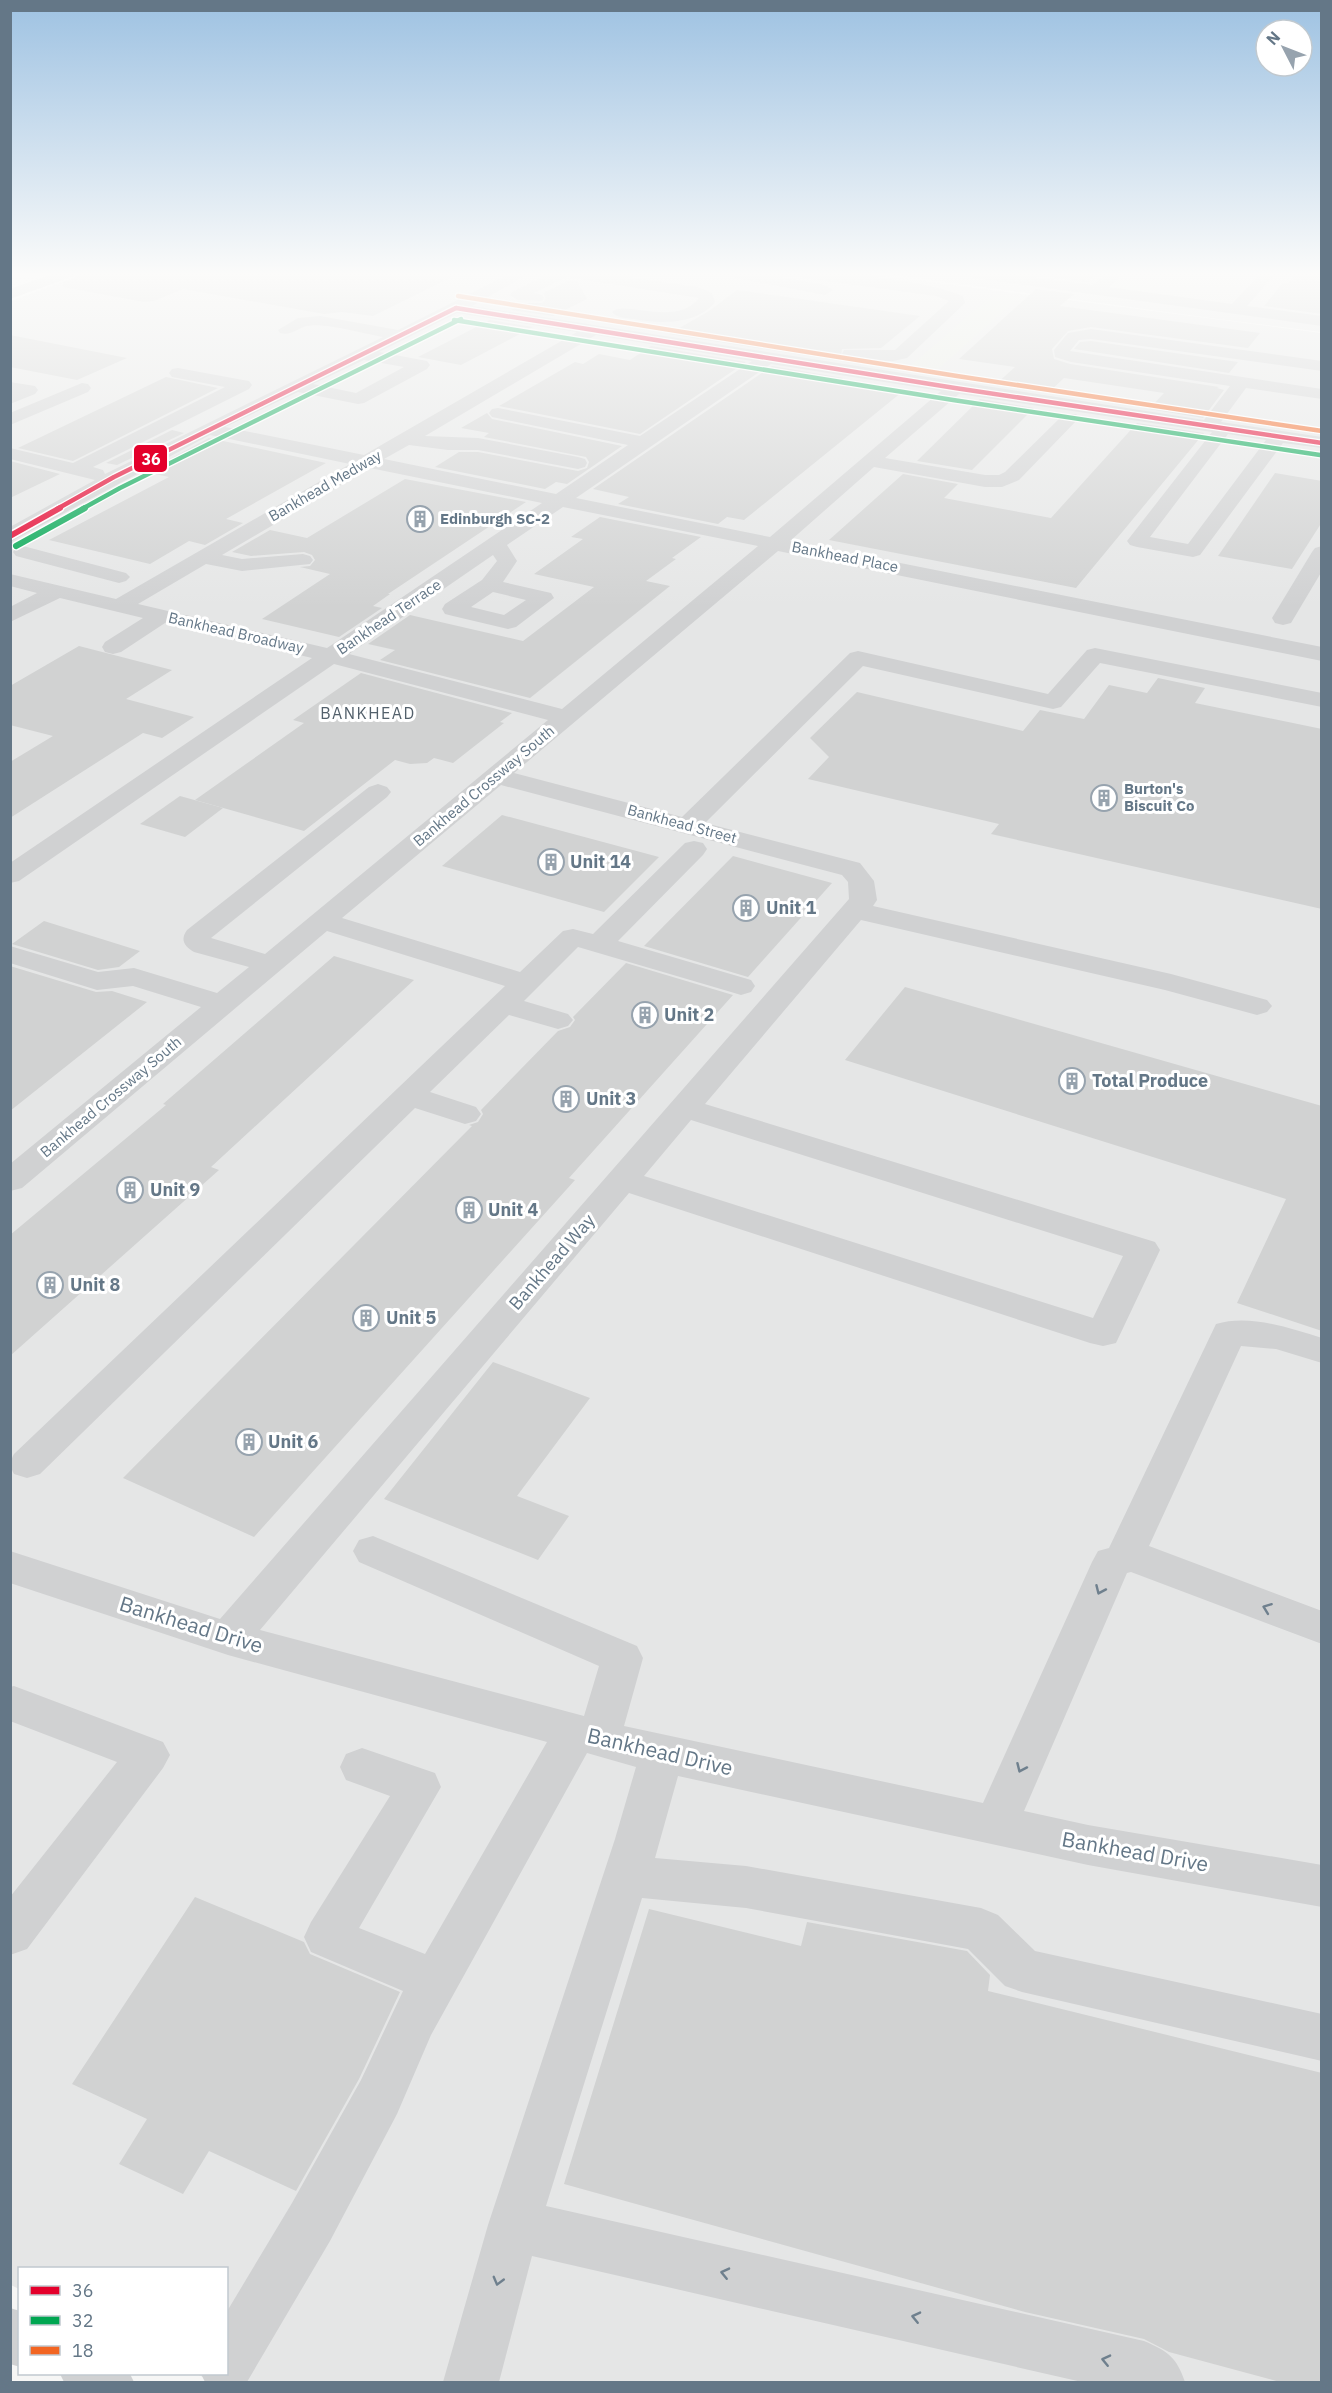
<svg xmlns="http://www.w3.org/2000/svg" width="1332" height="2393" viewBox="0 0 1332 2393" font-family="'IBM Plex Sans',sans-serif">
	<rect width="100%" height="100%" fill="#f6f6f5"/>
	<g fill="#e5e6e6">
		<path d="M 87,273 L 861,273 L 1321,333 L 1321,2382 L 215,2382 L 196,2374 L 226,2374 L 226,2268 L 20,2268 L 19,2289 L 11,2285 L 11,301 Z"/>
		<path d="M 880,273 L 1321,273 L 1321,332 L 1218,319 Z"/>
	</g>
	<g fill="#e6eae3">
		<path d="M 1135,273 L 1168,273 L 1145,294 L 1116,290 L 1110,283 L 1123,283 Z"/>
		<path d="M 994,294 L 1019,297 L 936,371 L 909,367 Z"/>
	</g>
	<g fill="#d1d2d2">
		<path d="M 79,273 L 460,273 L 373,316 L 342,312 L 324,314 L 183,289 L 154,301 L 144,302 L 63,287 L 63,282 L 75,278 Z"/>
		<path d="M 1053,273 L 1098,273 L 1088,282 L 1049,277 Z"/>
		<path d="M 1296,273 L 1322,273 L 1322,314 L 1264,306 L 1283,283 L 1287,284 Z"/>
		<path d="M 570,280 L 577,281 L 587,299 L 553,316 L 511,310 L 525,303 L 542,303 L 546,299 L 543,293 Z"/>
		<path d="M 1036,289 L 1074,294 L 1060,306 L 1260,333 L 1248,348 L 1091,327 L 1068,331 L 1052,349 L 1054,359 L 1070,364 L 1219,387 L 1217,388 L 1224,390 L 1203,418 L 1149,409 L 1164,393 L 1064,378 L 1048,393 L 995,385 L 1015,367 L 959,359 Z"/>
		<path d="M 737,290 L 920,316 L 881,348 L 842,349 L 841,356 L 850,361 L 863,362 L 860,364 L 669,334 L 709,311 Z"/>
		<path d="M 490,320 L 533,327 L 461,365 L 418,357 Z"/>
		<path d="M 10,335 L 127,358 L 77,380 L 10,367 Z"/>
		<path d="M 1091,341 L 1238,362 L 1229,373 L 1074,349 L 1080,342 Z"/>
		<path d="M 651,346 L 746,362 L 640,434 L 499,406 L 575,362 L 583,364 L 599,354 L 630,360 Z"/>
		<path d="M 772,366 L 843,378 L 839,382 L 902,392 L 744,520 L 727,517 L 718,524 L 618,504 L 629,497 L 593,489 Z"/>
		<path d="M 166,377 L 218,388 L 73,461 L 18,448 Z"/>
		<path d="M 980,399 L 1034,408 L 972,470 L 917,461 Z"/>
		<path d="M 487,413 L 492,419 L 622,446 L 567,484 L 556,482 L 545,489 L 435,467 L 459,452 L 478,452 L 578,471 L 587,468 L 589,462 L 586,457 L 484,437 L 489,433 L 461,428 Z"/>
		<path d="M 1137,423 L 1204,433 L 1076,588 L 829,540 L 903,474 L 958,484 L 944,498 L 1051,518 Z"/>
		<path d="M 172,430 L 184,433 L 117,465 L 106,463 Z"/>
		<path d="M 209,438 L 326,463 L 226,519 L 243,523 L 205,545 L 189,541 L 150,564 L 49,540 L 169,477 L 146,472 Z"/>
		<path d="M 10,461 L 60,474 L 10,498 Z"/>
		<path d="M 1275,473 L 1322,481 L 1322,522 L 1292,569 L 1218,556 Z"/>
		<path d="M 405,479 L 526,502 L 388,594 L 390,594 L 373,606 L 382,608 L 339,637 L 262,619 L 330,574 L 300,567 L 310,566 L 315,560 L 312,555 L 304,552 L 251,556 L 232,552 L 270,530 L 307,538 Z"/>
		<path d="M 600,517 L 701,537 L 672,558 L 676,559 L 646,581 L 670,586 L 530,698 L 380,660 L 395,650 L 368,644 L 410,615 L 523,641 L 594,587 L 534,574 L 583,539 L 571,537 Z"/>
		<path d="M 79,646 L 172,670 L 126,699 L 194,717 L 162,738 L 143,733 L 10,818 L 10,762 L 53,736 L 10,725 L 10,686 Z"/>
		<path d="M 361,673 L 512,713 L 500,722 L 504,723 L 453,763 L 434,758 L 427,763 L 410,764 L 395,760 L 304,831 L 195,800 L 304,723 L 293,720 Z"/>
		<path d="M 1158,678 L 1205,688 L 1195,703 L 1322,729 L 1322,909 L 991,834 L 999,824 L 808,779 L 829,757 L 810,738 L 857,692 L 1023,731 L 1040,710 L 1084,719 L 1109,685 L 1147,693 Z"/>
		<path d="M 180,796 L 223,808 L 185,837 L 140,824 Z"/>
		<path d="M 502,815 L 659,857 L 604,912 L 442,866 Z"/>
		<path d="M 733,856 L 832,883 L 748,977 L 644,946 Z"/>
		<path d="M 44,921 L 140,951 L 119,967 L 98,970 L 12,944 Z"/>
		<path d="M 334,956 L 414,980 L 211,1167 L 219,1170 L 10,1356 L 10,1235 L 166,1105 L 163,1104 Z"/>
		<path d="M 626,963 L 733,995 L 569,1178 L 575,1180 L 254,1537 L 123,1478 L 472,1126 L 469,1125 L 478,1122 L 483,1114 L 481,1110 L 558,1031 L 570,1027 L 575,1020 L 573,1017 Z"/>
		<path d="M 10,966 L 96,992 L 112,991 L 147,1002 L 10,1111 Z"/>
		<path d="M 905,987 L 1322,1106 L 1322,1331 L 1237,1303 L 1286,1199 L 845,1060 Z"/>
		<path d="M 493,1362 L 590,1398 L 517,1496 L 569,1516 L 538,1560 L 384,1499 Z"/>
		<path d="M 195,1897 L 304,1942 L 310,1954 L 400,1992 L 359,2079 L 296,2191 L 209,2151 L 183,2194 L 119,2164 L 147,2119 L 72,2084 Z"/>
		<path d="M 649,1909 L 801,1946 L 807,1922 L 967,1951 L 990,1975 L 988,1991 L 1322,2073 L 1322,2382 L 1280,2382 L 1169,2352 L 1144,2339 L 1025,2312 L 564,2184 Z"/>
	</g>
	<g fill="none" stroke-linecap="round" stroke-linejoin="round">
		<g fill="#d0d1d2" fill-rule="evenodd">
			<path d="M 55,273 L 77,273 L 74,276 L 10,299 L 10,289 Z"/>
			<path d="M 511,273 L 530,273 L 472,306 L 1204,420 L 1230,386 L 1071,362 L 1055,357 L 1054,350 L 1068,333 L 1091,329 L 1322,361 L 1322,371 L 1091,339 L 1079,340 L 1070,351 L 1322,389 L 1322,399 L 1246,388 L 1221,422 L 1322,437 L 1322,448 L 1283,443 L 1200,555 L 1193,557 L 1137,547 L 1130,545 L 1127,541 L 1212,432 L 959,394 L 885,458 L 985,475 L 999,475 L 1005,472 L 1064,414 L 1076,414 L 1079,418 L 1019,480 L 1002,487 L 985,487 L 874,467 L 790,541 L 1322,647 L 1322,661 L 778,551 L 514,773 L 682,817 L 850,653 L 858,651 L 1048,694 L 1087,650 L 1095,648 L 1322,693 L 1322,707 L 1100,663 L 1061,707 L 1053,709 L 863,666 L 705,823 L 860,863 L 874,881 L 877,900 L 873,906 L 1171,974 L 1267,1000 L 1272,1006 L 1267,1012 L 1257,1015 L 1165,990 L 861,920 L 705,1104 L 1155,1242 L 1160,1250 L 1116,1343 L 1103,1346 L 1090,1343 L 629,1193 L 260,1630 L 584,1716 L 599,1666 L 359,1562 L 353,1551 L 359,1540 L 373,1536 L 637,1646 L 643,1658 L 624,1726 L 983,1803 L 1092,1562 L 1098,1551 L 1109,1548 L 1216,1324 C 1250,1314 1289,1328 1322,1338 L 1322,1363 L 1276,1349 L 1241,1346 L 1149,1546 L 1322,1611 L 1322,1644 L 1131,1572 L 1127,1573 L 1024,1811 L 1088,1825 L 1322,1865 L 1322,1907 L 1088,1865 L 678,1776 L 655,1858 L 746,1866 L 981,1908 L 998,1915 L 1035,1951 L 1322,2014 L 1322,2061 L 1022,1992 L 1005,1986 L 968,1949 L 746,1908 L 642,1898 L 546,2206 L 1144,2341 C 1168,2351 1177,2358 1185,2382 L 1082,2382 L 532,2256 L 499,2382 L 443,2382 L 488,2225 L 615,1839 L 636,1767 L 587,1753 L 431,2035 L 397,2114 L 330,2241 L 247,2382 L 205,2382 L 201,2374 L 226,2374 L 226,2313 L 292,2203 L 361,2080 L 403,1991 L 311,1952 L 304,1937 L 311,1922 L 390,1796 L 346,1780 L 340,1767 L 346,1754 L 362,1748 L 435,1773 L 441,1787 L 359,1928 L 425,1954 L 547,1742 L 228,1655 L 10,1583 L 10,1551 L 220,1619 L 849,899 L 848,882 L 842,875 L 501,785 L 342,918 L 520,972 L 563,931 L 573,929 L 593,934 L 685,843 L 694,841 L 703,843 L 707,849 L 703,855 L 618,941 L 751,980 L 755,986 L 751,992 L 741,995 L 731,992 L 578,947 L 524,1001 L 568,1014 L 573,1020 L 568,1026 L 558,1029 L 509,1015 L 430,1092 L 476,1107 L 481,1114 L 476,1121 L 465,1124 L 415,1108 L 40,1474 L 27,1478 L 14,1474 C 10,1467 10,1461 14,1454 L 505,986 L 327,931 L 22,1188 L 10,1191 L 10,1164 L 201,1007 L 133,986 L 97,990 L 10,963 L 10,946 L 98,972 L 134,968 L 217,993 L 249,967 L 194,952 C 184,946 180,940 187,930 L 369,787 L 378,784 L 387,787 L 391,792 L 387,797 L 211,938 L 265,954 L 548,720 L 334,664 L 19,881 L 10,883 L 10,863 L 312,658 L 165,623 L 121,652 L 113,654 L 105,652 L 102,647 L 105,642 L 143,618 L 60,598 L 10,622 L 10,607 L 37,593 L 10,586 L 10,574 L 116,599 L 350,464 L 210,435 L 10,542 L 10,527 L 95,480 L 10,459 L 10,448 L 73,463 L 225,387 L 172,377 L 169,373 L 172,369 L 178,368 L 243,380 L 249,381 L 252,385 L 249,389 L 93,467 L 103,470 L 105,474 L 383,337 C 366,334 323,322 307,326 C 297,328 292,336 280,333 L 278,330 L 298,318 L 320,316 L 398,330 ZM 457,313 L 577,332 L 364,455 L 225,427 L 298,392 L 358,404 L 364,403 L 427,369 L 430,365 L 427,361 L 379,352 ZM 596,335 L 752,361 L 640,436 L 498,408 L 492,409 L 489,413 L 492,417 L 628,445 L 556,494 L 384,459 L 409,445 L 448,450 L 478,450 L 578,469 L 585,467 L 587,463 L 585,459 L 578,457 L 478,438 L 425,436 ZM 364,360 L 404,367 L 356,393 L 313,384 ZM 771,364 L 941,391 L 770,537 L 576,498 ZM 1228,434 L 1266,440 L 1188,544 L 1150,537 ZM 370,468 L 542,503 L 327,648 L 138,604 L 206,564 L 242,571 L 310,564 L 313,560 L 310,556 L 303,554 L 242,559 L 222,555 ZM 563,507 L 758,546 L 562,709 L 349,654 L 493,555 L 497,561 L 482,580 L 445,604 L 442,609 L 445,614 L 453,616 L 508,629 L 516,627 L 554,598 L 551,593 L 503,582 L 517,561 L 507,545 ZM 493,592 L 526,600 L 504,615 L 471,607 ZM 691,1120 L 1123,1256 L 1093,1318 L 644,1176 Z"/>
			<path d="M 550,273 L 600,273 L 698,287 L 712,293 L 715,302 C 697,325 659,324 634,319 C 626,318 617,318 612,312 C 623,299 676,328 699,298 L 567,277 L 534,293 L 542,295 L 544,298 L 542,301 L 518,300 L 510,295 L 512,292 Z"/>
			<path d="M 727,273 L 758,273 L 825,285 L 833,290 L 825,295 L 735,278 Z"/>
			<path d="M 796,273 C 845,273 917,278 963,296 L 965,303 L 907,358 L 893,361 L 850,359 L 842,354 L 844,350 L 895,350 L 949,301 L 936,296 L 803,278 Z"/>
			<path d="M 966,273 L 1006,273 L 1093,285 L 1107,273 L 1117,273 L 1120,276 L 1109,287 L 1232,304 L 1261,273 L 1276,273 L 1247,306 L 1322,316 L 1322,326 L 974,278 Z"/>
			<path d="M 10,382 L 35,386 L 38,390 L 35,394 L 10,404 Z"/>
			<path d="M 82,383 L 88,384 L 91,388 L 88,392 L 10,425 L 10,413 Z"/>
			<path d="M 23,546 L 126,573 L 130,577 L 126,581 L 119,583 L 16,556 L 13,552 L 16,548 Z"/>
			<path d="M 1322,546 L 1322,571 L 1294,618 L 1291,623 L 1283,625 L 1275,623 L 1272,618 L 1312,552 L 1315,548 Z"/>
			<path d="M 14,1686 L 163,1742 L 170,1755 L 163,1768 L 27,1949 L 10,1955 L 10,1897 L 117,1762 L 10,1721 L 10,1687 Z"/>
			<path d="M 10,2308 L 20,2311 L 20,2367 L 10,2364 Z"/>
			<path d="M 60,2374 L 130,2374 L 134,2382 L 64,2382 Z"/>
		</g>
		<defs>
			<g id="bus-1-far1">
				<path d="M 456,308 L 955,388 L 1322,443"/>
				<path d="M 57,509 L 114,477 L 456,308"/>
			</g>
			<path id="bus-1" d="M 10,536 L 60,508"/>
			<g id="bus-2-far1">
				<path d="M 454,320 L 953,400 L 1320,455"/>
				<path d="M 82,509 L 120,488 L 461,319"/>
			</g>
			<path id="bus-2" d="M 16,546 L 85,508"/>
			<path id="bus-3" d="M 458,296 L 957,376 L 1322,431"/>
		</defs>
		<use href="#bus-1-far1" stroke="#fff" stroke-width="7"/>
		<use href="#bus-1" stroke="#fff" stroke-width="9"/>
		<use href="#bus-2-far1" stroke="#fff" stroke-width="7"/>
		<use href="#bus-2" stroke="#fff" stroke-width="9"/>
		<use href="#bus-3" stroke="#fff" stroke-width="7"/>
		<use href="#bus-1-far1" stroke="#e4002b" stroke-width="4.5"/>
		<use href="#bus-1" stroke="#e4002b" stroke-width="6"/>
		<use href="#bus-2-far1" stroke="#00a651" stroke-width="4.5"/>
		<use href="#bus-2" stroke="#00a651" stroke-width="6"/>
		<use href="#bus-3" stroke="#f26522" stroke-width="4.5"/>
	</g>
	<defs><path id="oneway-chevron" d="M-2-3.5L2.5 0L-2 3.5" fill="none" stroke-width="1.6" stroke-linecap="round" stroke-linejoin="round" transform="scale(1.5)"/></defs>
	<g stroke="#6f808e">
		<use href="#oneway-chevron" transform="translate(1100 1590) rotate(114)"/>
		<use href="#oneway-chevron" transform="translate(1267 1608) rotate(-159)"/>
		<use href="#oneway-chevron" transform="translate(1021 1768) rotate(114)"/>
		<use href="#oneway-chevron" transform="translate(725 2273) rotate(-167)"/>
		<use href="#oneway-chevron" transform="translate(498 2281) rotate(105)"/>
		<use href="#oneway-chevron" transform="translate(916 2317) rotate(-167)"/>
		<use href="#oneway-chevron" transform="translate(1106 2360) rotate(-167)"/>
	</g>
	<linearGradient id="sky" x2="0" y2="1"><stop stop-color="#9ec2e2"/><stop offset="0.45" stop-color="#fbfbfa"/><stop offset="1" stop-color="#fbfbfa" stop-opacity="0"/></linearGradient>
	<rect width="1332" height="608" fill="url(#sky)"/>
	<defs>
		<symbol id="building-ring" viewBox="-11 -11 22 22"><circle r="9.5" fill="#fff" stroke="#97a3ae" stroke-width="1.5"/><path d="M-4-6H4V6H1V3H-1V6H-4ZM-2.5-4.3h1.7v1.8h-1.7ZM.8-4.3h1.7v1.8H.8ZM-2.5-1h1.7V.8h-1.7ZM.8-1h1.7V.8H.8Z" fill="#97a3ae"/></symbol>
	</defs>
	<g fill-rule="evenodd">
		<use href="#building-ring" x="405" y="504" width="30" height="30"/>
		<use href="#building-ring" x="1089" y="783" width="30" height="30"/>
		<use href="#building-ring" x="536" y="847" width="30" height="30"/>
		<use href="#building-ring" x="731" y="893" width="30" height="30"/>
		<use href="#building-ring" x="630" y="1000" width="30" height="30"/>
		<use href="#building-ring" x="1057" y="1066" width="30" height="30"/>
		<use href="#building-ring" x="551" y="1084" width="30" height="30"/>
		<use href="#building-ring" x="115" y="1175" width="30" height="30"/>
		<use href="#building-ring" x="454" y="1195" width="30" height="30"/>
		<use href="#building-ring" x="35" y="1270" width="30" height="30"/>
		<use href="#building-ring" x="351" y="1303" width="30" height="30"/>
		<use href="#building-ring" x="234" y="1427" width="30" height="30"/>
	</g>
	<g text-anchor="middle" stroke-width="6" stroke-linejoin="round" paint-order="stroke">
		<g font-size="15" fill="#647787" stroke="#fff">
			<text transform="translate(325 486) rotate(-30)" y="5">Bankhead Medway</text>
			<text transform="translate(845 557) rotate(11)" y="5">Bankhead Place</text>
			<text transform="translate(389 617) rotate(-34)" y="5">Bankhead Terrace</text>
			<text transform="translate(236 633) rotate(13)" y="5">Bankhead Broadway</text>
			<text transform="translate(484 786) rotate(-40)" y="5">Bankhead Crossway South</text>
			<text transform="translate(682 824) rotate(15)" y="5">Bankhead Street</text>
			<text transform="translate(111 1097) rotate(-40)" y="5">Bankhead Crossway South</text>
		</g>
		<g font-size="15" font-weight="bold" fill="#647787" stroke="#fff" text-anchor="start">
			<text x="440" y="524">Edinburgh SC-2</text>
			<text x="1124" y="794">Burton's<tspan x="1124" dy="17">Biscuit Co</tspan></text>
		</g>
		<g font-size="16" letter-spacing="1.5" fill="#53606b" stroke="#fff">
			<text x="368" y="719">BANKHEAD</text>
		</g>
		<g font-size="18" font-weight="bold" fill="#647787" stroke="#fff" text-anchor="start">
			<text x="570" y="868">Unit 14</text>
			<text x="766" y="914">Unit 1</text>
			<text x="664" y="1021">Unit 2</text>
			<text x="1092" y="1087">Total Produce</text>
			<text x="586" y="1105">Unit 3</text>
			<text x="150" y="1196">Unit 9</text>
			<text x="488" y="1216">Unit 4</text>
			<text x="70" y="1291">Unit 8</text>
			<text x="386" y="1324">Unit 5</text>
			<text x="268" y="1448">Unit 6</text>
		</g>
		<g font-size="18" fill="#647787" stroke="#fff">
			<text transform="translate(552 1262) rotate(-49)" y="6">Bankhead Way</text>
		</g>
		<g font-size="21" fill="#647787" stroke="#fff">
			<text transform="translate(191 1625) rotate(17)" y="7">Bankhead Drive</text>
			<text transform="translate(660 1752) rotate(13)" y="7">Bankhead Drive</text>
			<text transform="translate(1135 1852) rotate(10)" y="7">Bankhead Drive</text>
		</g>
	</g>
	<rect stroke="#fff" stroke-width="2" x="133" y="444" width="35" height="29" rx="6" fill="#e4002b"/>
	<g font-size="16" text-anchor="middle" font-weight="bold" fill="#fff">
		<text x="151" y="465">36</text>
	</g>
	<rect width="1332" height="2393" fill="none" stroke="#647787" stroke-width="24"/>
	<rect x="18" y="2267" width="210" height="108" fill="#ffffff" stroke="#c1c9cf" stroke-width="1.5"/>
	<rect x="30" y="2286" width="30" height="9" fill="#e4002b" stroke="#c1c9cf" stroke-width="1.5"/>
	<text x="72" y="2297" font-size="18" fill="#647787">36</text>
	<rect x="30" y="2316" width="30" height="9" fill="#00a651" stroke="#c1c9cf" stroke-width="1.5"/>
	<text x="72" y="2327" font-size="18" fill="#647787">32</text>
	<rect x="30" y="2346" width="30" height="9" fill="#f26522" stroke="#c1c9cf" stroke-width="1.5"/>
	<text x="72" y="2357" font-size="18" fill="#647787">18</text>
	<g transform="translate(1284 48) rotate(312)"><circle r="28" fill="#ffffff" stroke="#c1c9cf" stroke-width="1.5"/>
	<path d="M0-4.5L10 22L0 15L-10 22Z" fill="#97a3ae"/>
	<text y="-9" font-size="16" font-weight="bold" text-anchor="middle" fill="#647787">N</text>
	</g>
</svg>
